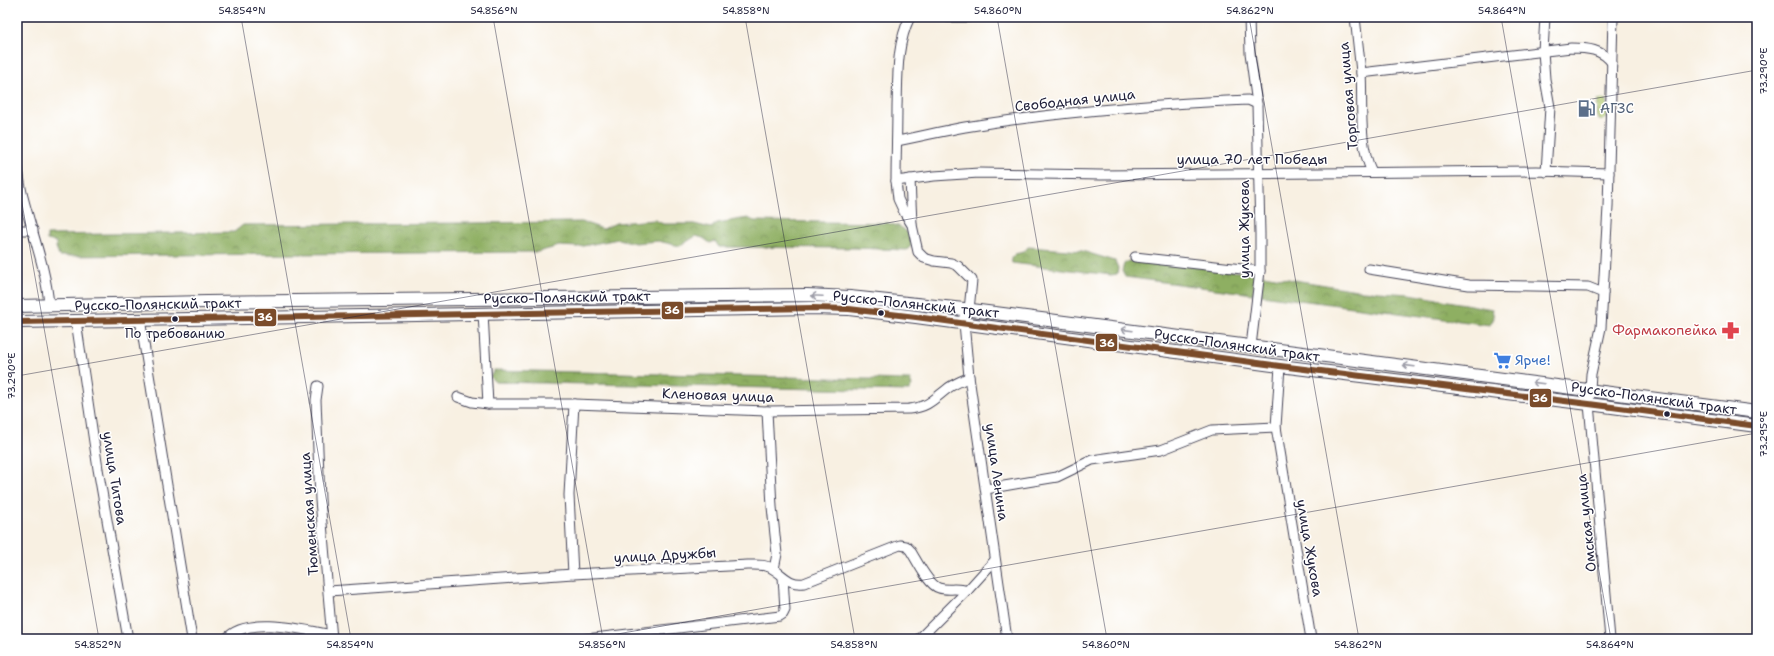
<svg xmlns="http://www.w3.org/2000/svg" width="1774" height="656" viewBox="0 0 1774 656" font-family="'Shantell Sans',sans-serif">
	<defs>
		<pattern id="grass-dots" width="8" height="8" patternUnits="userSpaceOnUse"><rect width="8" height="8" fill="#b3cb70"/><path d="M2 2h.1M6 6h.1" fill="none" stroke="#9aae62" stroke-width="1.8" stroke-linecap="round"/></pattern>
		<pattern id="forest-crowns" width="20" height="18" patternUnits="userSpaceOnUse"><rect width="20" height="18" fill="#8eaf62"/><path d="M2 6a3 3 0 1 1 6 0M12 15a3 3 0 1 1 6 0" fill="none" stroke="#748e52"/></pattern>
	</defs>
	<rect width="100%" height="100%" fill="#fff"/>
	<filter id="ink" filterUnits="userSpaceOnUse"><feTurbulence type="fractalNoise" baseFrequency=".025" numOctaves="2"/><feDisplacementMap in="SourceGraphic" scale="8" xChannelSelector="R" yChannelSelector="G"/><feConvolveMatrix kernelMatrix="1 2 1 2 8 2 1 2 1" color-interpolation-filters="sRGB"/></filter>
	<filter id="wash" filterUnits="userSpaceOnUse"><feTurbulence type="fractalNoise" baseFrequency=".012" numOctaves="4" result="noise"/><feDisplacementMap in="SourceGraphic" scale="16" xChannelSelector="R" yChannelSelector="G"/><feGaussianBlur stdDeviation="0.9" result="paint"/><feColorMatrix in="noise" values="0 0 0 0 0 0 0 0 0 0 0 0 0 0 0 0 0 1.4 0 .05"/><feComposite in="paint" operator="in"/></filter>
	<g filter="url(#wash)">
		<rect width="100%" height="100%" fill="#f8f0e2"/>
		<path fill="url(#grass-dots)" stroke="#6a7656" d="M 1602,99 L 1607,101 L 1607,117 L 1603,120 L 1599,119 L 1597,115 L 1598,101 Z"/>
		<g fill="url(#forest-crowns)" stroke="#58684e">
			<path d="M 748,218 L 754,221 L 888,223 C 902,227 910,229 911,246 L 907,250 L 855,248 L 719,247 L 715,241 L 710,243 L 703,238 L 696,236 L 680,246 L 658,241 L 635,243 L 618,239 L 578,247 L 559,246 L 538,252 L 59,256 L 56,248 L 56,242 L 47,240 L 47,235 L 234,232 L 243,225 L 582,222 L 603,229 L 616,223 L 655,220 L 663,224 L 694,224 L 711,228 L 717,223 Z"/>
			<path d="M 1028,247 L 1082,251 L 1115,261 L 1118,268 L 1117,274 L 1111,275 L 1012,263 L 1011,258 L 1015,254 L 1024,252 Z"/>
			<path d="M 1128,261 L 1208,268 L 1255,274 L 1253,294 L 1125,277 L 1122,271 L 1124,264 Z"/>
			<path d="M 1263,275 L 1363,291 L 1410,294 L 1492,309 L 1494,318 L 1490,325 L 1261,295 Z"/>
			<path d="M 494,370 L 910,380 L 912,386 L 909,391 L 495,382 L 490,377 Z"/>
		</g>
	</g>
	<g filter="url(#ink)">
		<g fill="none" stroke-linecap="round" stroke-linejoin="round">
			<defs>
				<g id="minor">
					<path d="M 910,17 C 896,45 898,77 897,107 C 897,132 896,157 896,181 L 898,199 L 904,212 L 912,225 L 918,252 L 924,258 L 934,261 L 951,263 L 958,266 L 972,280 L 969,310"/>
					<path d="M 948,17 L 968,17"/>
					<path d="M 1249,17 L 1250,53 L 1257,104 L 1260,234 L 1260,271 L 1251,346"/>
					<path d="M 1355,17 C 1357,35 1359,54 1361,72 C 1363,103 1358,144 1372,172"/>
					<path d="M 1545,17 L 1543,51 L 1545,79 L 1550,107 L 1546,172"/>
					<path d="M 1361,73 L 1571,48 C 1587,48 1602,49 1612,63"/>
					<path d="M 897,141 C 919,137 942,131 965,127 C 1058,112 1153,104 1248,100 L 1257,104"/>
					<path d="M 17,163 C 19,174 20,186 23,197 C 32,233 46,268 49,305"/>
					<path d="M 910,179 L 912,224"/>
					<path d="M 896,181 L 934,176 L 979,173 L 1101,175 L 1536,171 L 1609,173"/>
					<path d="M 17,230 L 33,230"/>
					<path d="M 1135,257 L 1260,271"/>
					<path d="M 1369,269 L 1469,285 L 1588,287 L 1603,293"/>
					<path d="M 964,309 L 964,323 L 969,377 L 1007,639"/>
					<path d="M 483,313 L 488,404"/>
					<path d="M 140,319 L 192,639"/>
					<path d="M 76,321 L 98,469 L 128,639"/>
					<path d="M 1280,366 L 1276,427 L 1311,639"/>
					<path d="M 318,386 L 316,400 L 320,500 L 332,639"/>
					<path d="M 458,397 L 472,402 L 488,404 L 574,404 L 767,411 L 909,409 C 928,407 933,400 947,389 C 953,384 962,381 969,377"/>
					<path d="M 767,411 L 772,507 L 777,554 L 774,569"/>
					<path d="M 986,489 L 1057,477 L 1092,460 L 1161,450 L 1212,430 L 1276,427"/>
					<path d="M 573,574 L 569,495 L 574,404"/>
					<path d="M 329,591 L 573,574 L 748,565 C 757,565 766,564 773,569 C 785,576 789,585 804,583 L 900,545 L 906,546 L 910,550 C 916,559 928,585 939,588 C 948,591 957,587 967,591"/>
					<path d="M 226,639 C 246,615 305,630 332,635"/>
					<path d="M 586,639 L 780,616 L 783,614 L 785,610 L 783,577"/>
					<path d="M 919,639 L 967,591 L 995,560"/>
					<path d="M 1610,639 L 1589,404 L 1591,374 L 1601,328 L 1608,207 L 1613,17"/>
				</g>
				<g id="major">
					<path d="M 17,306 L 207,302 L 807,295 L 850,297 L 964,309 L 1757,412"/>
					<path d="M 17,322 L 812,308 L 849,309 L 916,317 L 1280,366 L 1589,404 L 1757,426"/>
				</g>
			</defs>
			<use href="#minor" stroke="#424154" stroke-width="11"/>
			<use href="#major" stroke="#424154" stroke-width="14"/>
			<use href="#minor" stroke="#fff" stroke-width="9"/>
			<use href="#major" stroke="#fff" stroke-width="12"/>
			<defs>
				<path id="bus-1" d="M 17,322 L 812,308 L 849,309 L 916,317 L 1280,366 L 1589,404 L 1757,426"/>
			</defs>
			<use href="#bus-1" stroke="#fff" stroke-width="9"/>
			<use href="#bus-1" stroke="#7a4b2a" stroke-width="6"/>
		</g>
		<defs><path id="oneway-shaft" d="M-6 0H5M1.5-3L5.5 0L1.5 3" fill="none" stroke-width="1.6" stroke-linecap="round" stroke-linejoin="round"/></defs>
		<g stroke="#9c9ca7">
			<use href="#oneway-shaft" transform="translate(817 296) rotate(-177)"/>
			<use href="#oneway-shaft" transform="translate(1127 330) rotate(-173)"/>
			<use href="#oneway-shaft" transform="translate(1409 366) rotate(-173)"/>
			<use href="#oneway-shaft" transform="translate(1538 383) rotate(-173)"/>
		</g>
	</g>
	<path fill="none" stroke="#22223b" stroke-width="1" stroke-opacity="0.45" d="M 241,17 L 351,639M 493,17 L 603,639M 745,17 L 855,639M 997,17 L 1107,639M 1249,17 L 1359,639M 1501,17 L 1611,639M 1753,17 L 1757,39M 17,175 L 99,639M 17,376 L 1757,70M 589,639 L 1757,433"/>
	<defs>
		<symbol id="fuel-bare" viewBox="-9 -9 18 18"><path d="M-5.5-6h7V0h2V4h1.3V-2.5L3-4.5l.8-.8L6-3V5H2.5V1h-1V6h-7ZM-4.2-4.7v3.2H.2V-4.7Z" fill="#5c6f8a" stroke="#fff" stroke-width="2.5" paint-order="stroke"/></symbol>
		<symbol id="pharmacy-bare" viewBox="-9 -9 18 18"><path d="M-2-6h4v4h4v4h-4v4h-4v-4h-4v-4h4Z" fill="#e0444e" stroke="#fff" stroke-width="2.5" paint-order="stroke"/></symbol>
		<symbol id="supermarket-bare" viewBox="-9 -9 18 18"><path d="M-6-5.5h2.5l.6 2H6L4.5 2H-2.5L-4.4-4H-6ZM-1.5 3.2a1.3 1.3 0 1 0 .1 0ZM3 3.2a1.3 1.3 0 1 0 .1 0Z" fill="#3f7fe0" stroke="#fff" stroke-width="2.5" paint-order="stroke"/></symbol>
	</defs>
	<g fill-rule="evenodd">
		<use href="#fuel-bare" x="1574" y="96" width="25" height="25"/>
		<use href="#pharmacy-bare" x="1718" y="318" width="25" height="25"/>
		<use href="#supermarket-bare" x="1490" y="348" width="25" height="25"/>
	</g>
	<g fill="#22223b" stroke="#fff" stroke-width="1.5">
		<circle cx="881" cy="313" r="3.5"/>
		<circle cx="175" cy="319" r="3.5"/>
		<circle cx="1667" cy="414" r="3.5"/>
	</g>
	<g text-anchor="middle" stroke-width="3" stroke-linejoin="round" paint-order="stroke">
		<g font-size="13" fill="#22223b" stroke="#fff">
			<text x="175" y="338">По требованию</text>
		</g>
		<g font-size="14" fill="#22223b" stroke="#fff">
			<text transform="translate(1348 96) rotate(-95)" y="5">Торговая улица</text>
			<text transform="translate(1075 100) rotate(-6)" y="5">Свободная улица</text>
			<text x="1252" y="164">улица 70 лет Победы</text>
			<text transform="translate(1244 229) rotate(-90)" y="5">улица Жукова</text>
			<text transform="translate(567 297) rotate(-1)" y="5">Русско-Полянский тракт</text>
			<text transform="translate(158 304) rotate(-1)" y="5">Русско-Полянский тракт</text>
			<text transform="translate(916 304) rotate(6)" y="5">Русско-Полянский тракт</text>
			<text transform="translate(1237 345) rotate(8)" y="5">Русско-Полянский тракт</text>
			<text transform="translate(718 395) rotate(2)" y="5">Кленовая улица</text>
			<text transform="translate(1654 398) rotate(8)" y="5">Русско-Полянский тракт</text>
			<text transform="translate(997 472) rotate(82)" y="5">улица Ленина</text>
			<text transform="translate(115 478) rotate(81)" y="5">улица Титова</text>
			<text transform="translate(309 514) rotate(-94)" y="5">Тюменская улица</text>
			<text transform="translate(1586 523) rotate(-96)" y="5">Омская улица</text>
			<text transform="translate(1310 548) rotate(80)" y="5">улица Жукова</text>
			<text transform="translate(665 555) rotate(-3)" y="5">улица Дружбы</text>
		</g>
		<g font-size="14" fill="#4e5e75" stroke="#fff" text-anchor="start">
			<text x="1600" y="113">АГЗС</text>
		</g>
		<g font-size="14" fill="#be3a42" stroke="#fff" text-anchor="end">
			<text x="1717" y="335">Фармакопейка</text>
		</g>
		<g font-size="14" fill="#366cbe" stroke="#fff" text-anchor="start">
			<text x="1515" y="365">Ярче!</text>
		</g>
	</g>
	<g stroke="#fff" stroke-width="1.5">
		<rect x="661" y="301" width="23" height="19" rx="4" fill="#7a4b2a"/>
		<rect x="254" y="308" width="23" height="19" rx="4" fill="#7a4b2a"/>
		<rect x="1095" y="333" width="23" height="19" rx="4" fill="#7a4b2a"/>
		<rect x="1529" y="388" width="23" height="20" rx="4" fill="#7a4b2a"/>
	</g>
	<g font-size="11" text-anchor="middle" font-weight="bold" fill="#fff">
		<text x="672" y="314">36</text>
		<text x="265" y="321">36</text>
		<text x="1107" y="347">36</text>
		<text x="1540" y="402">36</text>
	</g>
	<rect width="1774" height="656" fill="none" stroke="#fff" stroke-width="44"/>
	<rect x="22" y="22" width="1730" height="612" fill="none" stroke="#22223b" stroke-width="1.5"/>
	<g font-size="10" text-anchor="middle" fill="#22223b">
		<text x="242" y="14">54.854°N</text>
		<text x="494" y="14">54.856°N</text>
		<text x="746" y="14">54.858°N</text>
		<text x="998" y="14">54.860°N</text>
		<text x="1250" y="14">54.862°N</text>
		<text x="1502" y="14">54.864°N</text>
		<text transform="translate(1763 71) rotate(-90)" y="4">73.290°E</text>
		<text transform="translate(11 376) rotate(-90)" y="4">73.290°E</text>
		<text transform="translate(1763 434) rotate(-90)" y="4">73.295°E</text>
		<text x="98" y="648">54.852°N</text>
		<text x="350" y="648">54.854°N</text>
		<text x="602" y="648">54.856°N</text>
		<text x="854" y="648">54.858°N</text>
		<text x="1106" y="648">54.860°N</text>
		<text x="1358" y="648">54.862°N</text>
		<text x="1610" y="648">54.864°N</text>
	</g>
</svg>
